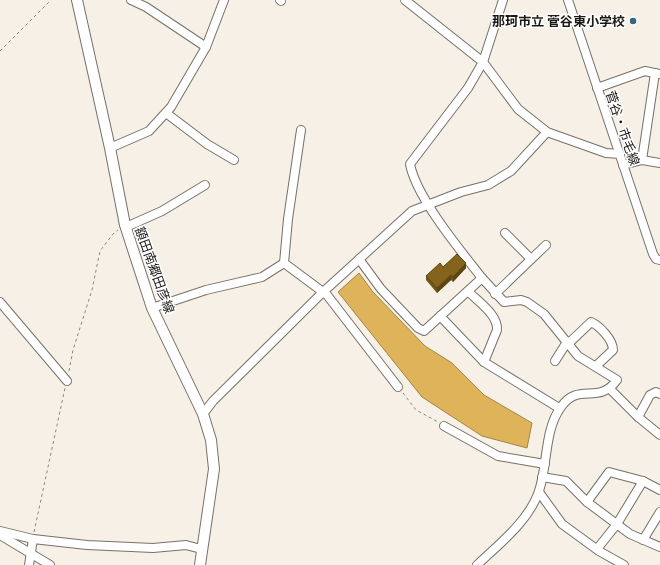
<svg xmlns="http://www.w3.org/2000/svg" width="660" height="565" viewBox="0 0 660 565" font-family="Merriweather,'Noto Sans JP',serif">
	<rect width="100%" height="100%" fill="#f6f0e6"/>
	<path fill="#deb35a" stroke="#a48546" d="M 359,273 L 373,292 L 425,346 L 452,363 L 484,395 L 532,423 L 527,448 L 482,436 L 422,397 L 338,292 Z"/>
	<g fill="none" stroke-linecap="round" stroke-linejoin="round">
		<defs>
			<g id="minor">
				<path d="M 131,0 L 146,7 L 206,47"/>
				<path d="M 280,0 L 281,1"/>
				<path d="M 405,0 L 483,62 L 518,109 L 547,132 L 606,153 L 620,154"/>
				<path d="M 568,0 L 653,254 L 656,259 L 660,260"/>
				<path d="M 597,88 L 645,71 L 659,74"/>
				<path d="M 166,113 L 207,144 L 234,160"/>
				<path d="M 301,130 L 288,219 L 284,263 L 327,295 L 398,387"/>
				<path d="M 110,148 L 149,131 L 171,107 L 206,47 L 224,0"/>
				<path d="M 642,160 L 655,73"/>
				<path d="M 623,165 L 642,160 L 660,163"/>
				<path d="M 126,227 L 162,211 L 205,185"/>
				<path d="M 505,233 L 531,259"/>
				<path d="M 359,259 L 381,289 L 418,328 L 424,331 L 482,278 L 504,302 L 521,300 L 527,302 L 544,314 L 578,356 L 617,380 C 598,406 579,381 561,407 C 544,430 548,464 539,491 C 529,521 499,544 477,565"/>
				<path d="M 482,278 C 460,250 416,197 410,164 L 468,88 L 483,62 L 503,0"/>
				<path d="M 468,291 C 478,302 498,314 497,330 L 484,362"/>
				<path d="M 495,294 L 546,245"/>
				<path d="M 0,302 L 67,381"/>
				<path d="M 152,308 L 206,290 L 262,277 L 284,263"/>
				<path d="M 440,316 L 484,362 L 559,408"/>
				<path d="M 555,361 L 567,342 L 571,341 L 591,322 C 600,326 613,340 613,350 L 596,366"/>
				<path d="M 610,389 L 638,417 L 660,435"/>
				<path d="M 203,414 L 213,401 L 322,293 L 412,211 L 461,192 L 488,185 L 511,171 L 547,132"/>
				<path d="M 638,417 L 650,395 L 656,392 L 660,394"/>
				<path d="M 444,426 L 498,456 L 545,464"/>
				<path d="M 542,477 L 566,481 L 587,502 L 630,534 L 660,547"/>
				<path d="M 539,492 L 562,524 L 599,551 L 624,565"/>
				<path d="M 587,502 L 609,472 L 643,481 L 660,490"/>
				<path d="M 0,531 L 33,539 L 87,545 L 153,548 L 186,545 L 201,549"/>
				<path d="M 0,535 L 50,565"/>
				<path d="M 643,540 L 660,512"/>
				<path d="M 597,549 L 617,524 L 643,481"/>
				<path d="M 29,565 L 33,539"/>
			</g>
			<path id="major" d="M 77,0 L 110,148 L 125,225 L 152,308 L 203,414 L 211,440 L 214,469 L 200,565"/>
		</defs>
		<use href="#minor" stroke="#767168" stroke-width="10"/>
		<use href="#major" stroke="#767168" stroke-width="12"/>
		<g stroke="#8b8780" stroke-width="1" stroke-dasharray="3 3" stroke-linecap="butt">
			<path d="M 0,51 L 51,0"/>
			<path d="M 69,371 L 73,350 L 92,290 L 100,251 L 113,234 L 118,230"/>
			<path d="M 403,393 L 416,410 L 438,422"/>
			<path d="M 34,532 L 65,388"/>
		</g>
		<use href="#minor" stroke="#fff" stroke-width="8"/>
		<use href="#major" stroke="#fff" stroke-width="10"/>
	</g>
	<path fill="#725619" d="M 443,267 L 466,268 L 453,282 L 451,280 L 437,293 L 426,280 L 426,276 Z"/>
	<g fill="#5c4614">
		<path d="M 466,263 L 466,268 L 453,282 L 453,277 Z"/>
		<path d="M 451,275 L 451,280 L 437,293 L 437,288 Z"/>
	</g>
	<path fill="#84641d" stroke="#5c4614" d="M 457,254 L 466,263 L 453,277 L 451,275 L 437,288 L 426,276 L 440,263 L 443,267 Z"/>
	<circle fill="#326883" stroke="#fff" stroke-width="1.5" cx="633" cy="21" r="4"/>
	<g text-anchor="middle" stroke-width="3" stroke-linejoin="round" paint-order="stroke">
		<g font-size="13" font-weight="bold" fill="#1b1916" stroke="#fff" text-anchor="end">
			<text x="625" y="26">那珂市立 菅谷東小学校</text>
		</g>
		<g font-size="13" fill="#1b1916" stroke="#fff">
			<text transform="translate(623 128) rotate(71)" y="5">菅谷・市毛線</text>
			<text transform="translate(155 270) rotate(70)" y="5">額田南郷田彦線</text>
		</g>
	</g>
</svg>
